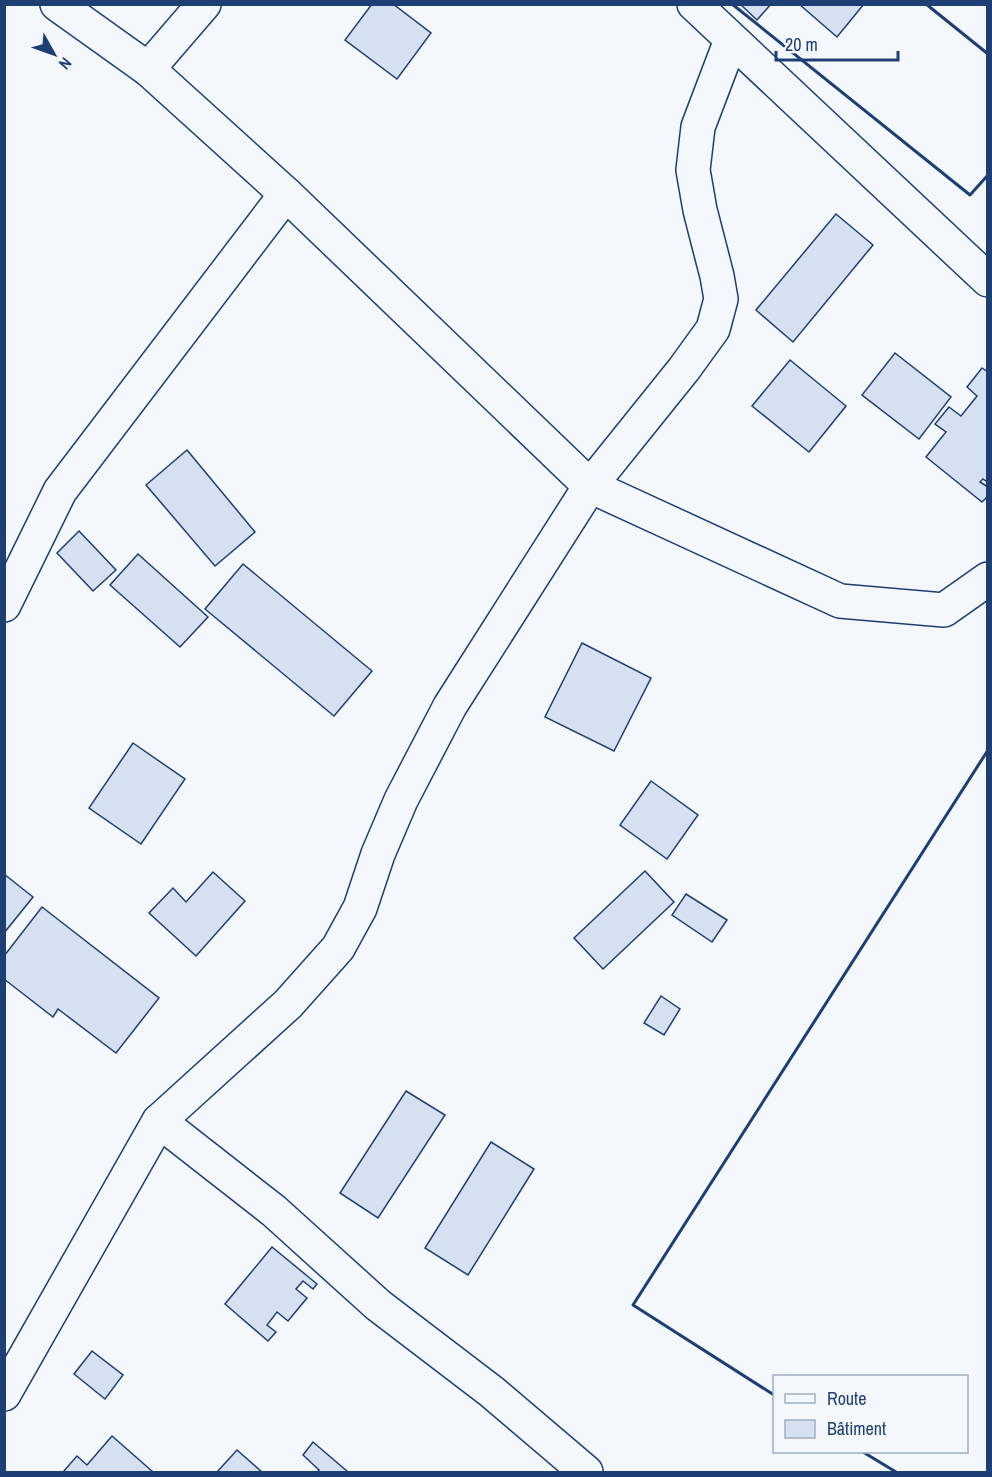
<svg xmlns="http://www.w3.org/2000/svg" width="992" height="1477" viewBox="0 0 992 1477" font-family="'Archivo Narrow',sans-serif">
	<rect width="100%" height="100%" fill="#f4f7fb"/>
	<g fill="#d5e0f0" stroke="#1d3f73" stroke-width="1.5">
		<path d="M 372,4 L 393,4 L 431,33 L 397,79 L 345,40 Z"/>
		<path d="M 740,4 L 771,4 L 757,20 Z"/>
		<path d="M 799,4 L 864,4 L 837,37 Z"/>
		<path d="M 836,214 L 873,245 L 793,342 L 756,310 Z"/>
		<path d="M 895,353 L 951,397 L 919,439 L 862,395 Z"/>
		<path d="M 790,360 L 846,406 L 809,452 L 752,406 Z"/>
		<path d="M 982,368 L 988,372 L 988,479 L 986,481 L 983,479 L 980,482 L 988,487 L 988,496 L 982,502 L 926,457 L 946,432 L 935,424 L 949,407 L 961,416 L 977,396 L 967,387 Z"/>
		<path d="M 187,450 L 255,532 L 215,566 L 146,485 Z"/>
		<path d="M 79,531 L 116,570 L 93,591 L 57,553 Z"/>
		<path d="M 138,554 L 208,617 L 180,647 L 110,585 Z"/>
		<path d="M 243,564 L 372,671 L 334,716 L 205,609 Z"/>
		<path d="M 582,643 L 651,678 L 614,751 L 545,717 Z"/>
		<path d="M 133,743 L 185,779 L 141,844 L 89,808 Z"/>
		<path d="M 651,781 L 698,815 L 667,859 L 620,825 Z"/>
		<path d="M 645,871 L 674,902 L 603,969 L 574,938 Z"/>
		<path d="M 213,872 L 245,901 L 196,956 L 149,913 L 173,888 L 186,902 Z"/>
		<path d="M 4,874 L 33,897 L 4,933 Z"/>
		<path d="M 686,894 L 727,920 L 712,942 L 672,915 Z"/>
		<path d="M 42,907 L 159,998 L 116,1053 L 58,1009 L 53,1017 L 4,979 L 4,956 Z"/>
		<path d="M 661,996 L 680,1009 L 664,1035 L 644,1023 Z"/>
		<path d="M 406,1091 L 445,1115 L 378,1218 L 340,1193 Z"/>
		<path d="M 491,1142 L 534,1169 L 468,1275 L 425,1248 Z"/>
		<path d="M 272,1247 L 317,1284 L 313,1289 L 303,1281 L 296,1289 L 307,1298 L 288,1321 L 277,1312 L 267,1325 L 276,1332 L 268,1341 L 225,1304 Z"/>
		<path d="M 92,1351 L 123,1375 L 105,1399 L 74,1374 Z"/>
		<path d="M 112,1436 L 153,1472 L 63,1472 L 77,1456 L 87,1465 Z"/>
		<path d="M 313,1442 L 348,1472 L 317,1472 L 319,1470 L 303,1455 Z"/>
		<path d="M 237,1450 L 262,1472 L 217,1472 Z"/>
	</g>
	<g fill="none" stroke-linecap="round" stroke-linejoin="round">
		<defs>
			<g id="street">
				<path d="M 57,4 L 148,69 L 286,194 L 590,486 L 840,601 L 944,610 L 988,579"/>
				<path d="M 694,4 L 988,280"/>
				<path d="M 148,69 L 204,4"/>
				<path d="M 4,605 L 60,491 L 286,194"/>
				<path d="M 159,1121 L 274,1211 L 378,1305 L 492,1392 L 586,1472"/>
				<path d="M 4,1394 L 159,1121 L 288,1004 L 338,948 L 360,908 L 378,854 L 401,800 L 450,706 L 590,486 L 684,369 L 713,329 L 721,299 L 717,276 L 700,210 L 693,170 L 698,127 L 731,40"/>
			</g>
		</defs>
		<use href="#street" stroke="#1d3f73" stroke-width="36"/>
		<use href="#street" stroke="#f4f7fb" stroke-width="33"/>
		<g stroke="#1d3f73" stroke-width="3">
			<path d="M 732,4 L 970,195 L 988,175"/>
			<path d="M 926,4 L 988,54"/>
			<path d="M 774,1395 L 633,1305 L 988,750"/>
			<path d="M 863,1452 L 896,1472"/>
		</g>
	</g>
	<rect width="992" height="1477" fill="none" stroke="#1d3f73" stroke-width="12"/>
	<rect x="773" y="1375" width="195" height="78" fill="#f4f7fb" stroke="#9eadc5" stroke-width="1.5"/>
	<rect x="785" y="1394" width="30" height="9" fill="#f4f7fb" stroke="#9eadc5" stroke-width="1.5"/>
	<text x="827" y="1405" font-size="18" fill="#1d3f73">Route</text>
	<rect x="785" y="1420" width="30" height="18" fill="#d5e0f0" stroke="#9eadc5" stroke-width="1.5"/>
	<text x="827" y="1435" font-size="18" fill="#1d3f73">Bâtiment</text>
	<g transform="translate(54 54) rotate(130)" stroke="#f4f7fb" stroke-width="4.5" paint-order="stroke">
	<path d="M0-4.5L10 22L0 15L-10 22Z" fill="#1d3f73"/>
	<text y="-9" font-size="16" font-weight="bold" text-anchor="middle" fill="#1d3f73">N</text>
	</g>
	<path d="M776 51v9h122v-9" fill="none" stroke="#1d3f73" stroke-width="3"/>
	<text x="785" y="51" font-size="18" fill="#1d3f73" stroke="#f4f7fb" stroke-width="4.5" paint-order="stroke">20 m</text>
</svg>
